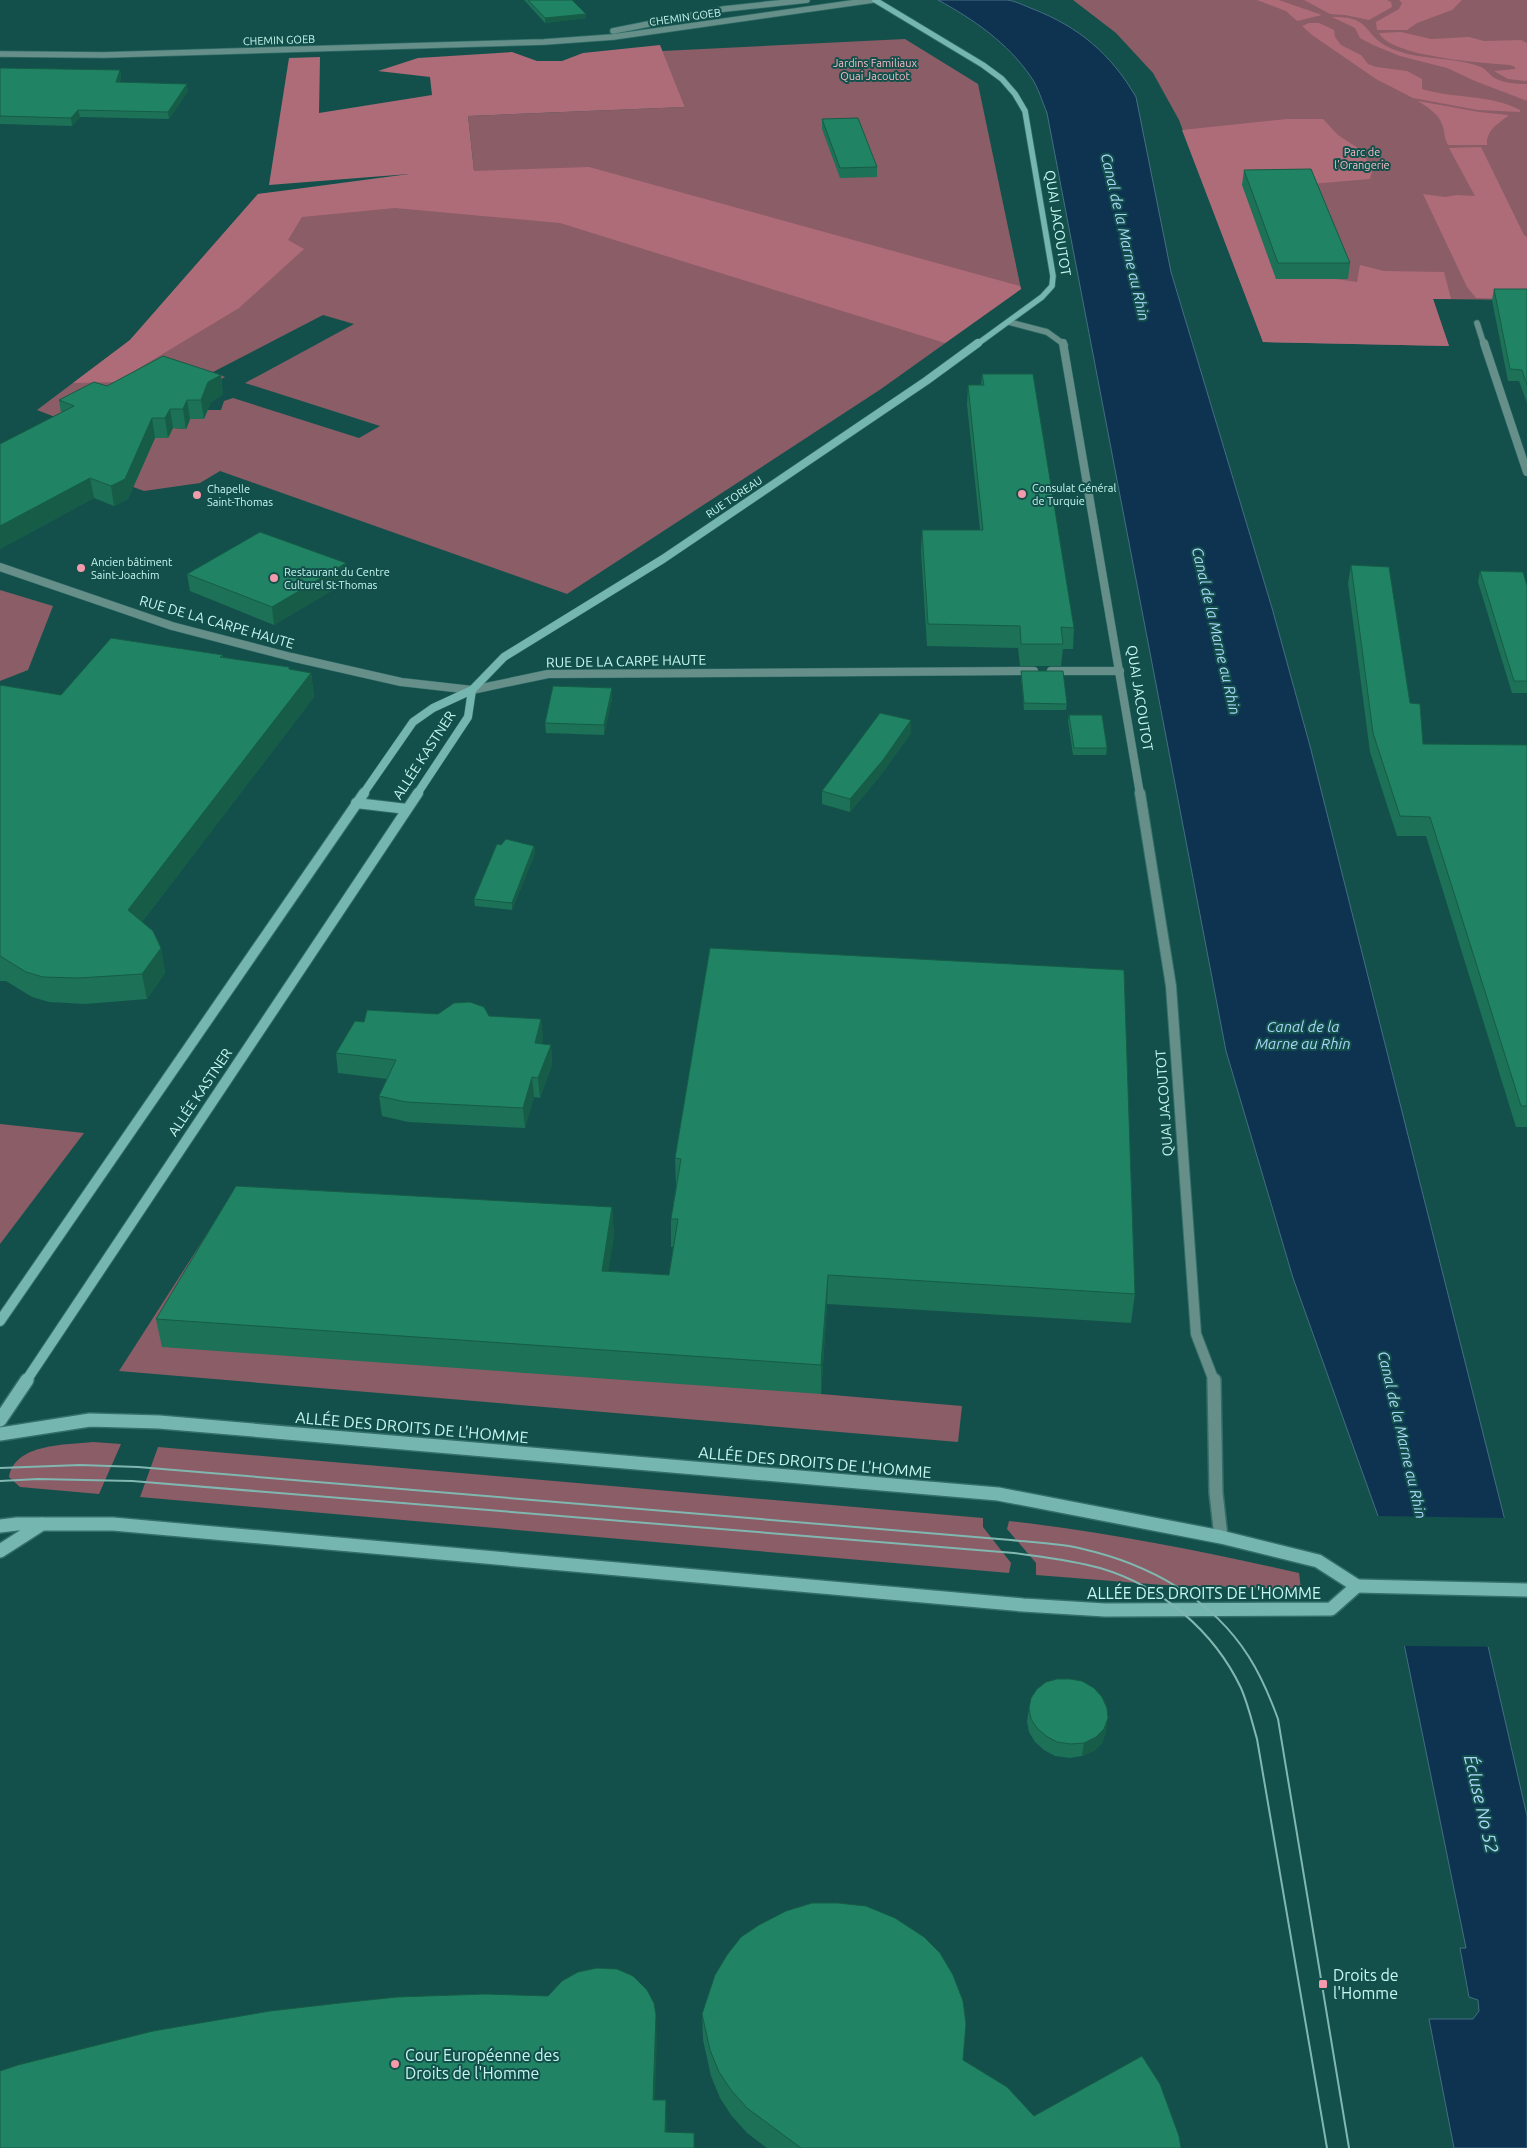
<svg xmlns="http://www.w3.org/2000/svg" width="1527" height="2148" viewBox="0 0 1527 2148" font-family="Ubuntu,sans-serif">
	<rect width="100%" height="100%" fill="#13504b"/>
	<g fill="#8b5d66">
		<path d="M 1073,0 L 1527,0 L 1527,300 L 1433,299 L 1449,346 L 1263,342 L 1179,120 L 1153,73 L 1116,33 Z"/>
		<path d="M 905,39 L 978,84 L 1021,289 L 881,389 L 567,594 L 220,471 L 200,483 L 144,491 L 82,468 L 155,438 L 173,428 L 186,429 L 190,419 L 207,410 L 221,410 L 224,401 L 233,398 L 359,438 L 380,426 L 245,383 L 354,324 L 323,315 L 213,372 L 225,377 L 204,388 L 63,420 L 37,410 L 130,340 L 258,194 L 474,171 L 468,116 L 685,107 L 662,51 Z"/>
		<path d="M 0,590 L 53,606 L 28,670 L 0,681 Z"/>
		<path d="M 0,1124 L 84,1133 L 0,1244 Z"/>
		<path d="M 230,1198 L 821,1394 L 962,1406 L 958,1442 L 119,1371 Z"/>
		<path d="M 93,1442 L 121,1444 L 99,1494 L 20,1487 L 9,1477 C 15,1443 66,1445 93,1442 Z"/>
		<path d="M 158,1447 L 983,1518 L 983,1527 L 1011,1563 L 1009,1573 L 140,1497 Z"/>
		<path d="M 1009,1521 C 1107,1532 1202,1551 1299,1573 L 1301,1589 L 1163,1585 L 1036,1575 L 1036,1563 L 1007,1529 Z"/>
	</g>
	<g fill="#ae6c79">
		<path d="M 1257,0 L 1279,0 L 1322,15 L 1297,21 L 1286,11 Z"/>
		<path d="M 1304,0 L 1387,0 L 1391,2 L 1392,7 L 1369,20 L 1345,15 L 1330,14 Z"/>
		<path d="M 1399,0 L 1462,0 L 1452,10 L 1417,23 L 1407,30 L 1377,30 L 1376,22 L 1399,9 L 1402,3 Z"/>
		<path d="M 1332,17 C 1373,16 1362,35 1390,48 C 1419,61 1452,56 1481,67 C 1486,69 1489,74 1493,77 C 1502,83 1516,84 1527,84 L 1527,101 L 1475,81 L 1447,68 L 1400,56 L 1373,45 L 1360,38 L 1355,28 Z"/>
		<path d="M 1309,23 L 1319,23 L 1334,30 L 1335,37 L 1341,45 L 1361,55 L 1368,64 L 1376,67 L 1407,71 L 1422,79 L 1422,89 C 1453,99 1491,94 1520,110 L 1520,112 L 1478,110 L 1413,98 L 1376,79 L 1312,35 L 1302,26 Z"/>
		<path d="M 1401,32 L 1431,39 L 1469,37 L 1484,41 L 1521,40 L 1527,43 L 1527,81 L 1508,79 L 1494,71 L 1515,69 L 1515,67 L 1510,65 C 1484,63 1391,57 1379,33 Z"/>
		<path d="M 660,45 L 685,107 L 468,116 L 474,171 L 589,167 L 1020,286 L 1021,289 L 945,343 L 560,223 L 395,208 L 302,217 L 288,240 L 304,249 L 239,308 L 116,382 L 73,383 L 130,340 L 258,194 L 409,174 L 269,185 L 289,58 L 320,57 L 319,113 L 432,95 L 430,77 L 378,71 L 418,58 L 512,52 L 537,61 L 562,61 L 583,53 Z"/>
		<path d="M 1418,101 L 1479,112 L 1508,115 L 1508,116 C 1497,124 1486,131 1487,145 L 1448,145 C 1444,138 1445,131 1442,124 C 1438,113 1427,107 1418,101 Z"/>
		<path d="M 1287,119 L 1323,119 L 1338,135 L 1358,148 L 1373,168 L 1370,179 L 1299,185 L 1336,279 L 1357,282 L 1360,265 L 1384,271 L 1444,272 L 1451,299 L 1433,299 L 1449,346 L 1263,342 L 1182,130 Z"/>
		<path d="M 1481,147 L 1524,235 L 1527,237 L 1527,299 L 1476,298 L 1467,287 L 1423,194 L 1445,197 L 1457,195 L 1475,196 L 1449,148 Z"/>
	</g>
	<path fill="#0d3351" stroke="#446e81" d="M 938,0 C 961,0 985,0 1007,0 C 1016,1 1025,6 1033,9 C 1079,27 1111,54 1136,97 L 1171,272 L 1272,608 L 1310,746 L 1527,1608 L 1488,1646 L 1527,1816 L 1527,2148 L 1454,2148 L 1429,2019 L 1473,2019 L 1479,2011 L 1478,2000 L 1469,1997 L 1460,1948 L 1466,1948 L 1378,1516 L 1293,1278 L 1226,1051 L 1047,113 C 1042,101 1038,87 1031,77 C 1008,43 973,19 938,0 Z"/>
	<path fill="#13504b" d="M 1375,1516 L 1507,1518 L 1527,1598 L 1527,1647 L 1401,1646 Z"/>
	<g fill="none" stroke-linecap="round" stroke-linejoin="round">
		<defs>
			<g id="street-far3">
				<path d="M 613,31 L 724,9 L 807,0"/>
				<path d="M 0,54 L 104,55 L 544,42 L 613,37 L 873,0"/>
				<path d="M 1009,322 L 1047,332 L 1065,345"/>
				<path d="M 1477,323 L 1484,345"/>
			</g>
			<g id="street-far2">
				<path d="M 1063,343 L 1140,794"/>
				<path d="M 1484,343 L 1527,472"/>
				<path d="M 0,567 L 172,626 L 291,657 L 401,682 L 472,690 L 548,674 L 1034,671"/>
				<path d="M 1051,671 L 1120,671"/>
			</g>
			<path id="street-far1" d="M 1140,793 L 1171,986 L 1196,1334 L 1214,1381"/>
			<path id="street" d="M 1214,1380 L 1216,1493 L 1221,1537"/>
			<path id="secondary-far3" d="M 875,0 L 983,65 L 1002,79 L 1015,94 L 1025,111 L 1053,276 L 1052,286 L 1042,297 L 976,345"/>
			<g id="secondary-far2">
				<path d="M 363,794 L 413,722 L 433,708 L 472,690 L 504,657 L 663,559 L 926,381 L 978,343"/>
				<path d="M 417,794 L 468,717 L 472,690"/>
			</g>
			<g id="secondary-far1">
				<path d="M 356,803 L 407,809"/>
				<path d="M 0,1321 L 364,793"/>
				<path d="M 26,1381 L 418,793"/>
			</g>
			<g id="secondary">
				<path d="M 0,1420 L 27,1380"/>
				<path d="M 0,1434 L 90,1420 L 159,1422 L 998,1494 L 1221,1537 L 1318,1561 L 1357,1586"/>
				<path d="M 0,1526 L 17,1524 L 113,1524 L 1023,1605 L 1105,1610 L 1331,1609 L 1357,1586"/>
				<path d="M 0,1551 L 42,1524"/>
				<path d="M 1357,1586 L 1527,1590"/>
			</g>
		</defs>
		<use href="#street-far3" stroke="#336e69" stroke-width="7"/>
		<use href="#street-far2" stroke="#336e69" stroke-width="9"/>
		<use href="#street-far1" stroke="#336e69" stroke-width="12"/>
		<use href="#street" stroke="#336e69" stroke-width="16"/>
		<use href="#secondary-far3" stroke="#336e69" stroke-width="7"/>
		<use href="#secondary-far2" stroke="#336e69" stroke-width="9"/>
		<use href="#secondary-far1" stroke="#336e69" stroke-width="12"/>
		<use href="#secondary" stroke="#336e69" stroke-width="16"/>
		<use href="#street-far3" stroke="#668f8a" stroke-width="5.5"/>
		<use href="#street-far2" stroke="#668f8a" stroke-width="8"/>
		<use href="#street-far1" stroke="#668f8a" stroke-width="10"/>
		<use href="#street" stroke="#668f8a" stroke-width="13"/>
		<use href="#secondary-far3" stroke="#75b7b0" stroke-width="5.5"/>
		<use href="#secondary-far2" stroke="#75b7b0" stroke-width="8"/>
		<use href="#secondary-far1" stroke="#75b7b0" stroke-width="10"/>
		<use href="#secondary" stroke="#75b7b0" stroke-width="13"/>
		<g stroke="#81b7b1" stroke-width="2">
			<path d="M 0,1468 L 80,1465 L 138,1467 L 1011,1540 C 1035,1543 1060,1543 1083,1549 C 1148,1564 1212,1598 1249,1657 C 1261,1676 1270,1697 1278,1719 L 1349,2148"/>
			<path d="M 0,1481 L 38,1479 L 132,1481 L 1014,1553 C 1043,1557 1072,1560 1100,1568 C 1161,1586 1214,1631 1241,1688 C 1248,1704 1252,1722 1257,1739 L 1327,2148"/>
		</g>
	</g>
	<g fill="#1c7156">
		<path d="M 524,0 L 572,0 L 586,14 L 586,18 L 545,23 Z"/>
		<path d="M 0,68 L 120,70 L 121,77 L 120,82 L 188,91 L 169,119 L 80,117 L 72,126 L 0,124 Z"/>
		<path d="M 822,119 L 877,167 L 877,177 L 840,178 L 822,129 Z"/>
		<path d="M 1244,170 L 1350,263 L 1348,279 L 1276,279 L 1242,185 Z"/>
		<path d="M 1494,289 L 1527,289 L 1527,403 L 1519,381 L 1508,381 L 1492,300 Z"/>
		<path d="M 982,374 L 1074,628 L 1073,649 L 1063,649 L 1061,666 L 1020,666 L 1018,648 L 927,646 L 921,551 L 922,530 L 980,530 L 967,404 L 968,385 L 981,385 Z"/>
		<path d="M 221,375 L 223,395 L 211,402 L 204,419 L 190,419 L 186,429 L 173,428 L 168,438 L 155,438 L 128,499 L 114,506 L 94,498 L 0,549 L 0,444 L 61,413 L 59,400 L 107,386 Z"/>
		<path d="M 1351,565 L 1410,703 L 1423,744 L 1527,745 L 1527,1127 L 1516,1127 L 1426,836 L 1397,836 L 1370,752 L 1348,583 Z"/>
		<path d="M 1480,571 L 1527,586 L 1527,693 L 1512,693 L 1478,582 Z"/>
		<path d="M 187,574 L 348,581 L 274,625 L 190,591 Z"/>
		<path d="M 223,655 L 223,657 L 311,673 L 314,697 L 142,922 L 161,948 L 165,973 L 147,999 L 85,1004 L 49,1002 L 32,997 L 6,981 L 0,981 L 0,685 L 61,695 Z"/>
		<path d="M 1021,671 L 1067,704 L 1066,710 L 1024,710 L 1021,677 Z"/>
		<path d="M 612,698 L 604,735 L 546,733 L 545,723 Z"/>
		<path d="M 1069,715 L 1107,748 L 1106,755 L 1073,755 L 1068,721 Z"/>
		<path d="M 911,733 L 883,772 L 850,812 L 822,804 L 822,791 Z"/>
		<path d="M 501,845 L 534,846 L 535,853 L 512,910 L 475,906 L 474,899 Z"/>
		<path d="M 710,948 L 1135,1294 L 1131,1323 L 827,1304 L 821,1394 L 162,1347 L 156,1319 L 612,1207 L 614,1236 L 608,1271 L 669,1275 L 673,1247 L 671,1247 L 671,1219 L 676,1187 L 675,1158 Z"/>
		<path d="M 438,1014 L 541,1019 L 543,1039 L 541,1044 L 551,1045 L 552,1065 L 540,1098 L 534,1097 L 525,1128 L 408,1122 L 382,1116 L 379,1096 L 387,1079 L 338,1073 L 336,1053 L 364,1022 Z"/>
		<path d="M 1029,1708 L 1106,1732 L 1102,1743 L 1094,1751 L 1082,1756 L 1070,1758 L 1055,1756 L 1044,1750 L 1035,1742 L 1029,1732 L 1027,1722 Z"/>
		<path d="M 702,2014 L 963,2060 L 1034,2116 L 1181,2148 L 767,2148 L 747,2133 L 731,2115 L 720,2098 L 711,2076 L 703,2040 Z"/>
	</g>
	<g fill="#165c46">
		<path d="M 586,14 L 586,18 L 545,23 L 545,18 Z"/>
		<path d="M 120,70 L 121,77 L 117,89 L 116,82 Z"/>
		<path d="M 187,84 L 188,91 L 169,119 L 168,112 Z"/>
		<path d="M 78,110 L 80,117 L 72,126 L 71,118 Z"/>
		<path d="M 221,375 L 223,395 L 211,402 L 204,419 L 201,400 L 208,382 Z"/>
		<path d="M 187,400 L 190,419 L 186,429 L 183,409 Z"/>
		<path d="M 170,409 L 173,428 L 168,438 L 165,418 Z"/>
		<path d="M 152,418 L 155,438 L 128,499 L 114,506 L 111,486 Z"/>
		<path d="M 90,478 L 94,498 L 0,549 L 0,526 Z"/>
		<path d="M 346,563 L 348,581 L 274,625 L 272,607 Z"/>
		<path d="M 311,673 L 314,697 L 132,935 L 128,910 Z"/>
		<path d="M 612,688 L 612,698 L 604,735 L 604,725 Z"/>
		<path d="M 911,720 L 911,733 L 883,772 L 850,812 L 850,799 Z"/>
		<path d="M 534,846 L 535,853 L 512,910 L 512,903 Z"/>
		<path d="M 161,948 L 165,973 L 147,999 L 142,974 Z"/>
		<path d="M 541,1019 L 543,1039 L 536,1063 L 535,1043 Z"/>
		<path d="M 551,1045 L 552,1065 L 540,1098 L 538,1078 Z"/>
		<path d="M 532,1077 L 534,1097 L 525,1128 L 523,1108 Z"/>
		<path d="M 612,1207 L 614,1236 L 604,1300 L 602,1271 Z"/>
		<path d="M 828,1275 L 827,1304 L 821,1394 L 821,1365 Z"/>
		<path d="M 1108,1718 L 1106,1732 L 1102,1743 L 1094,1751 L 1082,1756 L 1084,1743 Z"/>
		<path d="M 656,2015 L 657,2041 L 654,2125 L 653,2100 Z"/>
		<path d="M 666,2100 L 667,2125 L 666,2148 L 665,2132 Z"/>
	</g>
	<g fill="#208364" stroke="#165c46">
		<path d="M 528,0 L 572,0 L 586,14 L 545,18 Z"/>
		<path d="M 0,68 L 120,70 L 116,82 L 187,84 L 168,112 L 78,110 L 71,118 L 0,116 Z"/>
		<path d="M 858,118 L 877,167 L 840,168 L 822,119 Z"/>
		<path d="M 1311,169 L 1350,263 L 1278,263 L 1244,170 Z"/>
		<path d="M 1494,289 L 1527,289 L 1527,385 L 1522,370 L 1510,369 Z"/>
		<path d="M 163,356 L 221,375 L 208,382 L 201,400 L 187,400 L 183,409 L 170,409 L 165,418 L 152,418 L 125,479 L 111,486 L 90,478 L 0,526 L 0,444 L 74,406 L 59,400 L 94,382 L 107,386 Z"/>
		<path d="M 982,374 L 1033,374 L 1074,628 L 1061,627 L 1063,644 L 1021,644 L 1020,626 L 928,624 L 922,530 L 983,530 L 968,385 L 984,385 Z"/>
		<path d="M 260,532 L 346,563 L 272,607 L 187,574 Z"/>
		<path d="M 1351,565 L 1389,567 L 1410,703 L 1420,704 L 1423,744 L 1527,745 L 1527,1106 L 1521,1106 L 1430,817 L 1400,816 L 1373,733 Z"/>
		<path d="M 1480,571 L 1523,572 L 1527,586 L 1527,681 L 1514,681 Z"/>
		<path d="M 111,638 L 223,655 L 220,657 L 289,667 L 289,669 L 311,673 L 128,910 L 153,931 L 161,948 L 142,974 L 79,978 L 43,977 L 26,972 L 0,956 L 0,685 L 61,695 Z"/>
		<path d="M 1021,671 L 1063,671 L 1067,704 L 1024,703 Z"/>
		<path d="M 553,686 L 612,688 L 604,725 L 545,723 Z"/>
		<path d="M 880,713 L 911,720 L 883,760 L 850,799 L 822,791 Z"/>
		<path d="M 1069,715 L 1102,715 L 1107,748 L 1074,748 Z"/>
		<path d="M 506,839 L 534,846 L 512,903 L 474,899 L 497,844 L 501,845 Z"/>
		<path d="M 710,948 L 1124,970 L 1135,1294 L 828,1275 L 821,1365 L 156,1319 L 236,1186 L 612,1207 L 602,1271 L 669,1275 L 678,1219 L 671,1219 L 681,1159 L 675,1158 Z"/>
		<path d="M 470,1002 L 484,1007 L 489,1016 L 541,1019 L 535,1043 L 551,1045 L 538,1078 L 532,1077 L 523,1108 L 406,1102 L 379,1096 L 396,1060 L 336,1053 L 355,1021 L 364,1022 L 367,1010 L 438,1014 L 454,1003 Z"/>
		<path d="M 1057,1679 L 1070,1679 L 1082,1681 L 1094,1688 L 1102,1697 L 1107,1708 L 1108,1718 L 1104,1729 L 1096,1737 L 1084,1743 L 1071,1744 L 1057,1742 L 1046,1736 L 1037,1728 L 1031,1719 L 1029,1708 L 1031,1698 L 1037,1689 L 1046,1682 Z"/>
		<path d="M 812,1903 L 838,1903 L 866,1906 L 895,1918 L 924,1937 L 940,1953 L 953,1975 L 963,2001 L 966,2024 L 963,2060 L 1007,2087 L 1034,2116 L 1142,2056 L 1160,2084 L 1179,2136 L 1181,2148 L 801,2148 L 747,2108 L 731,2090 L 719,2072 L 710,2050 L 702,2014 L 715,1975 L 727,1955 L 741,1937 L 759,1925 L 786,1911 Z"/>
		<path d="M 597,1968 L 617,1969 L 633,1976 L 647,1990 L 654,2003 L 656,2015 L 653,2100 L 666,2100 L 665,2132 L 694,2133 L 694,2148 L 0,2148 L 0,2071 L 18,2065 L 153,2031 L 270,2011 L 340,2003 L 397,1997 L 485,1994 L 548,1996 L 562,1981 L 578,1972 Z"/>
	</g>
	<g fill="#f39aab" stroke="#13504b" stroke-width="2">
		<circle cx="1022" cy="494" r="5"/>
		<circle cx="197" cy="495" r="5"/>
		<circle cx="81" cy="568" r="5"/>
		<circle cx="274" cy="578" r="5"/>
		<rect x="1318" y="1979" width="10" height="10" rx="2.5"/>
		<circle cx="395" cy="2064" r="5"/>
	</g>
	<g text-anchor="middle" stroke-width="4" stroke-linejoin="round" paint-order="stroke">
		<g font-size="11" fill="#c6f7f1" stroke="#13504b">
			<text transform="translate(685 17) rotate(-8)" y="4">CHEMIN GOEB</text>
			<text transform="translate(279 40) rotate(-2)" y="4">CHEMIN GOEB</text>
			<text transform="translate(734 497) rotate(-34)" y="4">RUE TOREAU</text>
		</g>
		<g font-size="11" fill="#f5bac4" stroke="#13504b">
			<text x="875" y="67">Jardins Familiaux<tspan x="875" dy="13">Quai Jacoutot</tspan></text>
			<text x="1362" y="156">Parc de<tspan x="1362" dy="13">l'Orangerie</tspan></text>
		</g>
		<g font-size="11" fill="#c6f7f1" stroke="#13504b" text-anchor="start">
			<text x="1032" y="492">Consulat Général<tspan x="1032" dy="13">de Turquie</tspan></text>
			<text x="207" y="493">Chapelle<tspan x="207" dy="13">Saint-Thomas</tspan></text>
			<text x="91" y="566">Ancien bâtiment<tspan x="91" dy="13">Saint-Joachim</tspan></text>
			<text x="284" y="576">Restaurant du Centre<tspan x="284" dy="13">Culturel St-Thomas</tspan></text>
		</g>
		<g font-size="14" fill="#c6f7f1" stroke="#13504b">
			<text transform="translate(1058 223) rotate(81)" y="5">QUAI JACOUTOT</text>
			<text transform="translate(217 622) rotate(16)" y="5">RUE DE LA CARPE HAUTE</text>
			<text transform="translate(626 661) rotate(-1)" y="5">RUE DE LA CARPE HAUTE</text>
			<text transform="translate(1140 698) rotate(81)" y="5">QUAI JACOUTOT</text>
			<text transform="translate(424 755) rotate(-57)" y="5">ALLÉE KASTNER</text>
			<text transform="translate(200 1092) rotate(-56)" y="5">ALLÉE KASTNER</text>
			<text transform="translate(1164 1103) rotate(-94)" y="5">QUAI JACOUTOT</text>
		</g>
		<g font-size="15" font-style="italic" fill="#acd5fc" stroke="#13504b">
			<text transform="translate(1125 237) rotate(77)" y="5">Canal de la Marne au Rhin</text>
			<text transform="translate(1216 631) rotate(77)" y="5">Canal de la Marne au Rhin</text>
			<text x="1303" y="1032">Canal de la<tspan x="1303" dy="17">Marne au Rhin</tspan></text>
			<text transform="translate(1402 1435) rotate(77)" y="5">Canal de la Marne au Rhin</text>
		</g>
		<g font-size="16" fill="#c6f7f1" stroke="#13504b">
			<text transform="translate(412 1427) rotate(5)" y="6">ALLÉE DES DROITS DE L'HOMME</text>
			<text transform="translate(815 1462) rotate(5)" y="6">ALLÉE DES DROITS DE L'HOMME</text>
			<text x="1204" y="1599">ALLÉE DES DROITS DE L'HOMME</text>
		</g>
		<g font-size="16" fill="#c6f7f1" stroke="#13504b" text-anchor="start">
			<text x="1333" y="1981">Droits de<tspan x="1333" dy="18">l'Homme</tspan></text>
			<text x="405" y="2061">Cour Européenne des<tspan x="405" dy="18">Droits de l'Homme</tspan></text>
		</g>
		<g font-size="18" font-style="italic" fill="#acd5fc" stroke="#13504b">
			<text transform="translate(1481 1804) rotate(77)" y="6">Écluse No 52</text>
		</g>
	</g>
</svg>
